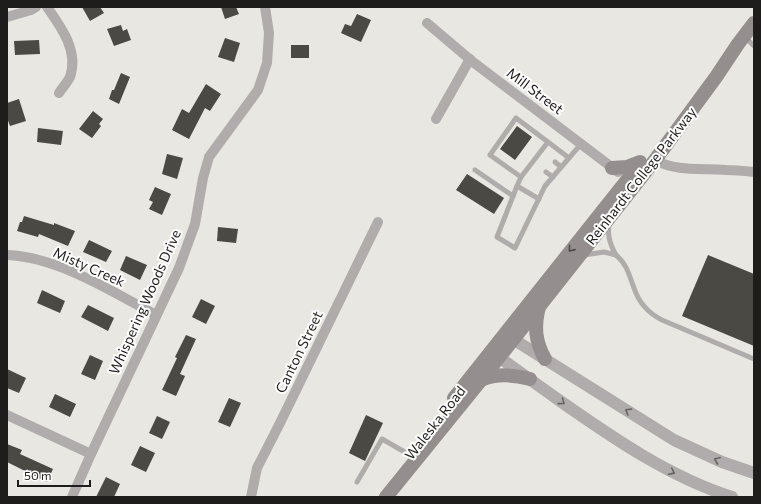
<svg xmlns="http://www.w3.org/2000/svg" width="761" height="504" viewBox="0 0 761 504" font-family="Commissioner,sans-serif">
	<rect width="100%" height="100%" fill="#e9e7e1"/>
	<g fill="#4b4944">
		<path d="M 82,7 L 100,7 L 104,13 L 90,21 Z"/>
		<path d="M 221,7 L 236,7 L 239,14 L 225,19 Z"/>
		<path d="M 357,14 L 371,20 L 361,42 L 341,33 L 345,24 L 351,26 Z"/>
		<path d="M 121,25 L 123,31 L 127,29 L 131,40 L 114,46 L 107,29 Z"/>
		<path d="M 225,38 L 240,43 L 234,62 L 218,57 Z"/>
		<path d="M 39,40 L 40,54 L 15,55 L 14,41 Z"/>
		<rect x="291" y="45" width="18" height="13"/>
		<path d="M 121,73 L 130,77 L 119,104 L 109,99 L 112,90 L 114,90 Z"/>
		<path d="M 206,84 L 221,94 L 210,111 L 205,108 L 189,139 L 172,130 L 182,109 L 189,113 Z"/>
		<path d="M 19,99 L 26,121 L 10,126 L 7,118 L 7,103 Z"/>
		<path d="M 93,111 L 103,119 L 99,124 L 101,126 L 92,138 L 79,129 Z"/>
		<path d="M 517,126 L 532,137 L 515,160 L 500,149 Z"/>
		<path d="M 38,128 L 63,131 L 61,145 L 37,142 Z"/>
		<path d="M 167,154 L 183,158 L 177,179 L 162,174 Z"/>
		<path d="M 467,174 L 504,198 L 494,214 L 456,190 Z"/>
		<path d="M 155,187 L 171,194 L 162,215 L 149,209 L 153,202 L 149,200 Z"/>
		<path d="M 24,216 L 54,225 L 54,223 L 75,231 L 68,246 L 39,234 L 38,237 L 17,231 L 20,222 L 22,222 Z"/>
		<path d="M 218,227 L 238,229 L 236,243 L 217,241 Z"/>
		<path d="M 89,240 L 112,251 L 106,262 L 83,252 Z"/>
		<path d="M 708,255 L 754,274 L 754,346 L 682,316 Z"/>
		<path d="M 126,256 L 147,265 L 140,280 L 120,270 Z"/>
		<path d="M 42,290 L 65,301 L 60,313 L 37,303 Z"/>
		<path d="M 201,299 L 215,306 L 206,324 L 192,317 Z"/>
		<path d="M 88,305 L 114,318 L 108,331 L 81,317 Z"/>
		<path d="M 186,335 L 196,339 L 180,374 L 185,376 L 176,396 L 162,390 L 177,358 L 175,357 Z"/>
		<path d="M 90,355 L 103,361 L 95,380 L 81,374 Z"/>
		<path d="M 7,369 L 26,378 L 19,393 L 7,388 Z"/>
		<path d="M 55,394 L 76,404 L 70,417 L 49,407 Z"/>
		<path d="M 229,398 L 241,403 L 230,427 L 218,422 Z"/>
		<path d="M 366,415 L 383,423 L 365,461 L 349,453 Z"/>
		<path d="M 157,416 L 170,422 L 162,439 L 149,433 Z"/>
		<path d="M 7,444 L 22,450 L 20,454 L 53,469 L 47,482 L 7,462 Z"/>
		<path d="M 140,446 L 155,453 L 146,472 L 131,465 Z"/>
		<path d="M 106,477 L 120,484 L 114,497 L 96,497 Z"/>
	</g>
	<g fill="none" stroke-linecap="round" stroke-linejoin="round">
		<g stroke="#afacab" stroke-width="5">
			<path d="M 745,37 L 754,46"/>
			<path d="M 555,162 L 561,167"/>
			<path d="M 475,170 L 513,196"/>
			<path d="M 546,172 L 553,177"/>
			<path d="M 521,177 L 490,155 L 516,118 L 548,142"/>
			<path d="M 517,186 L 497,237 L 515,248 L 545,186 L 581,144"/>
			<path d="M 539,199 L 517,186 L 521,177 L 548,142 L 569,158"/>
			<path d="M 584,255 L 604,252 L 616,255 C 610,245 607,236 609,224"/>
			<path d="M 616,255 C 627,264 629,275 634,288 C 639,303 648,313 662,320 L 754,359"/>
			<path d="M 357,482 L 382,439 L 410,455"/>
		</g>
		<g stroke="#afacab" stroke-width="10">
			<path d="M 47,7 C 61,27 79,51 70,77 C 67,83 62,88 59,93"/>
			<path d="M 7,17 L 31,10 L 36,7"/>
			<path d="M 427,23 L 473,62 L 618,172"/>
			<path d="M 436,119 L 470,59"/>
			<path d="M 655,160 C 676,172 702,168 726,170 C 735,170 745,171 754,172"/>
			<path d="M 7,255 C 58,257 111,291 156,315"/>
			<path d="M 7,415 L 91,454"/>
			<path d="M 72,497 L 91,454 L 179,268 L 195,224 L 203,178 L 209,157 L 258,90 L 267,63 L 269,33 L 265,7"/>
			<path d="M 251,497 L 257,468 L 280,423 L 378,222"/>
		</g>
		<g stroke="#afacab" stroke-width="12">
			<path d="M 505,334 L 674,440 L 722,462 L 754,473"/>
			<path d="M 492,352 C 515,369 539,386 563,403 C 616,440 670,477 732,497"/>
		</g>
		<g stroke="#948f8e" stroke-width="14">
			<path d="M 612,168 L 627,167 L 640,162"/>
			<path d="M 539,307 C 534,326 535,341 545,359"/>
			<path d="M 481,380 C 498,373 513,375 530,379"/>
			<path d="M 454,398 L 639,165"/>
			<path d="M 386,497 L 481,380 L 655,160 L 716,77 L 738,44 L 754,23"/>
		</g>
	</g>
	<defs><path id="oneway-chevron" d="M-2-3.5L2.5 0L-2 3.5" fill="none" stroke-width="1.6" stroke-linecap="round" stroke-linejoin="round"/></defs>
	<use stroke="#4d4b49" href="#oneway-chevron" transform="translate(571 249) rotate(129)"/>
	<g stroke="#666463">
		<use href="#oneway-chevron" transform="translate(562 402) rotate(36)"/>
		<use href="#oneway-chevron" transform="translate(628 411) rotate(-148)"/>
		<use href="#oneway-chevron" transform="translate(717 460) rotate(-158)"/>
		<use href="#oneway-chevron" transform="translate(672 472) rotate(26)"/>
	</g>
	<g text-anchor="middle" stroke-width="4" stroke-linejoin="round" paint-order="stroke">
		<g font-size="14" fill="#1e1d1b" stroke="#fff">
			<text transform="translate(535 91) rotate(37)" y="5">Mill Street</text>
			<text transform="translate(641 176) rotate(-52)" y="5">Reinhardt College Parkway</text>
			<text transform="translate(89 267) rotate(24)" y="5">Misty Creek</text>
			<text transform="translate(145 302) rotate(-66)" y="5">Whispering Woods Drive</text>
			<text transform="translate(299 352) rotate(-64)" y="5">Canton Street</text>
			<text transform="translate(435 423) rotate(-52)" y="5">Waleska Road</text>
		</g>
	</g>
	<rect width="761" height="504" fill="none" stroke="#1e1d1b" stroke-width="16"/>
	<path d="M18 480v6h72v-6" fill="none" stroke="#1e1d1b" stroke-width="2"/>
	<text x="24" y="480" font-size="12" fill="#1e1d1b" stroke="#ffffff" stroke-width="3" paint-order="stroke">50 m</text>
</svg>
